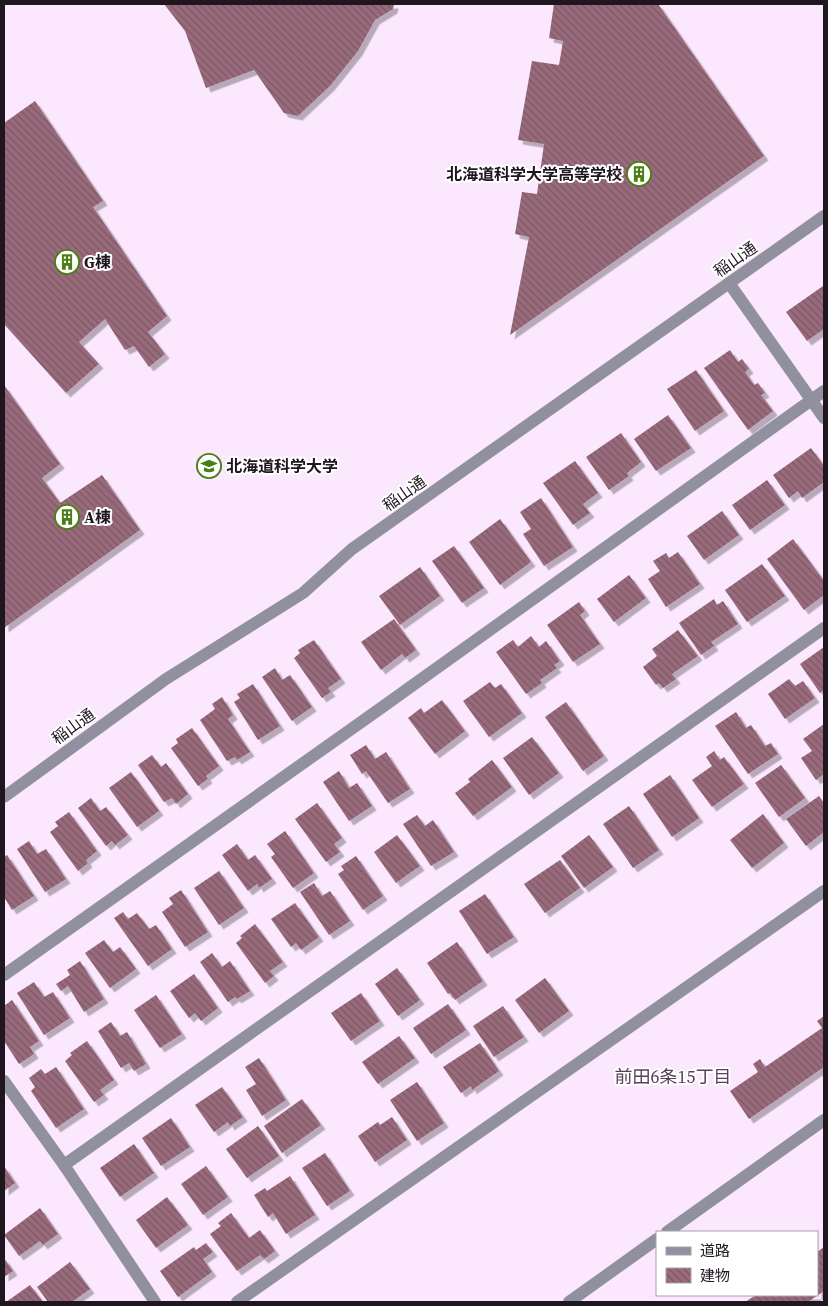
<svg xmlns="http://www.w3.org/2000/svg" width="828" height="1306" viewBox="0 0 828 1306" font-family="'Source Serif 4','Noto Sans JP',serif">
	<defs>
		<pattern id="building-back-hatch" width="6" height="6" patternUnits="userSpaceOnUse" patternTransform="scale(1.25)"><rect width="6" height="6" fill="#996b7b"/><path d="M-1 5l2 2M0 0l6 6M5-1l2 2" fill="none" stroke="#7c5764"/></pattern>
		<filter id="shadow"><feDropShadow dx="4.5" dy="4.5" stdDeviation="0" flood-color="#0004"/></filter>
	</defs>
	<rect width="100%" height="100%" fill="#fbe7fe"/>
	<g fill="url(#building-back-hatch)" filter="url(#shadow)">
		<path d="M 164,4 L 394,4 L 393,9 L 375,20 L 358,51 L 330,86 L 298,116 L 284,113 L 254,70 L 206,88 L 185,31 Z"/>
		<path d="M 554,4 L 658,4 L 764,156 L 510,335 L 529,237 L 515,234 L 522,192 L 537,194 L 544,144 L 518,140 L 532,61 L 559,65 L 563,41 L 549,38 Z"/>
		<path d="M 35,101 L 103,201 L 93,207 L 167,316 L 148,332 L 165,354 L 149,367 L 134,346 L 125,350 L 105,319 L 79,342 L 99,364 L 66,393 L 4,324 L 4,123 Z"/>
		<path d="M 823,286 L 824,288 L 824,329 L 807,341 L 786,312 Z"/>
		<path d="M 730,350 L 738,362 L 742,359 L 749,369 L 745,372 L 754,385 L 758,383 L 765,393 L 761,395 L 773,411 L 748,430 L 704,368 Z"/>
		<path d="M 696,370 L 724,411 L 695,431 L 667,389 Z"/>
		<path d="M 4,385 L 60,464 L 42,478 L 60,503 L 102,475 L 140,530 L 4,628 Z"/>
		<path d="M 668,415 L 691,448 L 656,471 L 634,439 Z"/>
		<path d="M 621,433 L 641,462 L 627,473 L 629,476 L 609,490 L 586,457 Z"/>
		<path d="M 811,448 L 824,466 L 824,482 L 802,498 L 798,491 L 789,498 L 773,475 Z"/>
		<path d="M 575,461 L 598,493 L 583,504 L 590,513 L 573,525 L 543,483 Z"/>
		<path d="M 767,480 L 785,505 L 750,530 L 732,505 Z"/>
		<path d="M 541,498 L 573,547 L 544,566 L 523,534 L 531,529 L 520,512 Z"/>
		<path d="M 722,511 L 739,535 L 704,560 L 687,536 Z"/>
		<path d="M 500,519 L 531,562 L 500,585 L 469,542 Z"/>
		<path d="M 793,539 L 824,581 L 824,595 L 804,610 L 767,559 Z"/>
		<path d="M 454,546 L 484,588 L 462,603 L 432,561 Z"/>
		<path d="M 678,552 L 700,584 L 666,607 L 648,579 L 660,571 L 653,561 L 666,553 L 669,558 Z"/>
		<path d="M 762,564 L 785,596 L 747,622 L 725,590 Z"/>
		<path d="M 420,567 L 440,596 L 400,625 L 379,596 Z"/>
		<path d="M 629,575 L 646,598 L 614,622 L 597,599 Z"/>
		<path d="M 714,599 L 717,605 L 723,601 L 738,624 L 711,642 L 714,646 L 701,655 L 679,623 Z"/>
		<path d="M 579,602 L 585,611 L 580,615 L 600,644 L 573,662 L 547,625 Z"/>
		<path d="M 394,619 L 416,650 L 405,658 L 402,654 L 381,670 L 361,642 Z"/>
		<path d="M 678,630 L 698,656 L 672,674 L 676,679 L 663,688 L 659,683 L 656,685 L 643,667 L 657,656 L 652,649 Z"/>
		<path d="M 531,636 L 539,647 L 546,641 L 560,661 L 554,665 L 557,668 L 540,680 L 542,683 L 526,694 L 496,652 L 513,640 L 518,647 Z"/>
		<path d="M 314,640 L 341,679 L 328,688 L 331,692 L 322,698 L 294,658 L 300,653 L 298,650 Z"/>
		<path d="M 824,647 L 824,690 L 820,693 L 800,664 Z"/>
		<path d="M 275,668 L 282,680 L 290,675 L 312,707 L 292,721 L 262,677 Z"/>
		<path d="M 789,679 L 795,686 L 803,681 L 815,698 L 785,719 L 768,694 Z"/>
		<path d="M 490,682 L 495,688 L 501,684 L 522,713 L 489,737 L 463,701 Z"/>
		<path d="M 253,684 L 280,726 L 258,740 L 234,702 L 240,698 L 237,694 Z"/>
		<path d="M 222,697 L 233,715 L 228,719 L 250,752 L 237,760 L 235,757 L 227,761 L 200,720 L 215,709 L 212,704 Z"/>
		<path d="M 442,700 L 465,731 L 435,754 L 408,718 L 421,708 L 424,713 Z"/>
		<path d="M 566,702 L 604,756 L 583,771 L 545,717 Z"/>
		<path d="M 736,712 L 746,728 L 751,725 L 765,746 L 771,743 L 778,754 L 748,774 L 715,726 Z"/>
		<path d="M 824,724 L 824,774 L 816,780 L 801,758 L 812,751 L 803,739 Z"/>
		<path d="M 192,728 L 219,766 L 206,776 L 208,779 L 198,786 L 171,748 L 178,743 L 176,739 Z"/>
		<path d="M 532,737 L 559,773 L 529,795 L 503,758 Z"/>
		<path d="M 366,745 L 375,759 L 386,752 L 410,789 L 388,803 L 366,771 L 362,774 L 350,755 Z"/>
		<path d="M 714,751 L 720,760 L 724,757 L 744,784 L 712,807 L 692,780 L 712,766 L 706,757 Z"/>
		<path d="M 152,755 L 161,767 L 166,763 L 188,794 L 176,804 L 172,798 L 164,802 L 138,765 Z"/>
		<path d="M 492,760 L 512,787 L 473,816 L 455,793 L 470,782 L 468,779 Z"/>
		<path d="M 781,765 L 805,798 L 779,817 L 755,783 Z"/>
		<path d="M 339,771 L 349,788 L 357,783 L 372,806 L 349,821 L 323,782 Z"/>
		<path d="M 131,772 L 159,811 L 137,827 L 109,788 Z"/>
		<path d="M 670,775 L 699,818 L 672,837 L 643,794 Z"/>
		<path d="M 819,796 L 824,803 L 824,832 L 806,846 L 786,819 Z"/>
		<path d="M 91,798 L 100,811 L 106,807 L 128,835 L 115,845 L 112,841 L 106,846 L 78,808 Z"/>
		<path d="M 317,803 L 342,838 L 334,844 L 340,852 L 326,862 L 295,819 Z"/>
		<path d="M 629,806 L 659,850 L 633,868 L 603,824 Z"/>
		<path d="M 69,812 L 97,851 L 86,860 L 88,863 L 78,871 L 50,832 L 58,826 L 55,822 Z"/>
		<path d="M 763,814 L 784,843 L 752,868 L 730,840 Z"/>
		<path d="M 417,815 L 425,826 L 433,820 L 454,852 L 431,866 L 403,824 Z"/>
		<path d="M 285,831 L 314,873 L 293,888 L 271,857 L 275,854 L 267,844 Z"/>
		<path d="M 397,835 L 420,866 L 396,883 L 374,852 Z"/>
		<path d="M 589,835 L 613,867 L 584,888 L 561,856 Z"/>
		<path d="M 29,841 L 37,854 L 46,849 L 66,879 L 45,892 L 17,849 Z"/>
		<path d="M 237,844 L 248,860 L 255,855 L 272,879 L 259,888 L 257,884 L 248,891 L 222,855 Z"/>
		<path d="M 7,855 L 34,896 L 12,910 L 4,897 L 4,857 Z"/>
		<path d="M 356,856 L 383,896 L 363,910 L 338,874 L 344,870 L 341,866 Z"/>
		<path d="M 560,860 L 580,888 L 545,913 L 524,884 Z"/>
		<path d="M 219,871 L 244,908 L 219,925 L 194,888 Z"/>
		<path d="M 314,883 L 322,896 L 330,891 L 350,921 L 329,935 L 300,892 Z"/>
		<path d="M 181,890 L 208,932 L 185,947 L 162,912 L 173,904 L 169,898 Z"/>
		<path d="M 485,894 L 514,937 L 487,954 L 459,911 Z"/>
		<path d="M 295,903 L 319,937 L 301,950 L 296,943 L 291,947 L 271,919 Z"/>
		<path d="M 123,912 L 128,919 L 137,913 L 149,929 L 156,925 L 172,949 L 148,966 L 114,918 Z"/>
		<path d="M 255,924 L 283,962 L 270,971 L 274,976 L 265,983 L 236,943 L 242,938 L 240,936 Z"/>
		<path d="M 104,940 L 113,952 L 120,947 L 136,969 L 110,988 L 85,953 Z"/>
		<path d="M 457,942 L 483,981 L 455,1000 L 450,993 L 448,994 L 427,963 Z"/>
		<path d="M 212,953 L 222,967 L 230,961 L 250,991 L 237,999 L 235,997 L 228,1002 L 200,962 Z"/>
		<path d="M 80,961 L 104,999 L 84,1012 L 68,986 L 61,991 L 56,984 L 70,975 L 67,970 Z"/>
		<path d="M 397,968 L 420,1000 L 398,1016 L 375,984 Z"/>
		<path d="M 194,974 L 218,1008 L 201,1021 L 195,1013 L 189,1018 L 170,991 Z"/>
		<path d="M 545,978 L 569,1011 L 539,1033 L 515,1000 Z"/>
		<path d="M 34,982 L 44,997 L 53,992 L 70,1018 L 44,1035 L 17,993 Z"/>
		<path d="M 361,993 L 380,1021 L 351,1041 L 331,1013 Z"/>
		<path d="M 156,995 L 182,1034 L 160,1048 L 134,1010 Z"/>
		<path d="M 12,1000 L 39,1041 L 30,1047 L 34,1054 L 19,1064 L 4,1041 L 4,1006 Z"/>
		<path d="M 448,1004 L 466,1030 L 431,1054 L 413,1028 Z"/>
		<path d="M 503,1006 L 524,1037 L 494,1057 L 473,1026 Z"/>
		<path d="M 824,1016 L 824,1067 L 749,1119 L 730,1091 L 758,1072 L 753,1064 L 760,1059 L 765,1067 L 822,1028 L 817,1021 Z"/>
		<path d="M 111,1022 L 120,1036 L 127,1032 L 146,1064 L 134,1071 L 129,1063 L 121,1068 L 98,1031 Z"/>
		<path d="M 399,1036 L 415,1058 L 378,1084 L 362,1062 Z"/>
		<path d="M 87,1041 L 114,1080 L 100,1090 L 104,1095 L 94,1102 L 65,1061 L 72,1055 L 70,1053 Z"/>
		<path d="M 480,1043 L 499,1071 L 472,1090 L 471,1086 L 461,1093 L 443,1067 Z"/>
		<path d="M 259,1058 L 286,1100 L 262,1116 L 246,1090 L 256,1084 L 245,1067 Z"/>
		<path d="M 56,1067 L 84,1109 L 56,1128 L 31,1091 L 35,1087 L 29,1078 L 41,1069 L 45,1074 Z"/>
		<path d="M 417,1082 L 444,1123 L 417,1141 L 390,1100 Z"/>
		<path d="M 222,1087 L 243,1117 L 230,1126 L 228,1122 L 214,1132 L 195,1105 Z"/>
		<path d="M 302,1099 L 321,1125 L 282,1153 L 264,1126 Z"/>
		<path d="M 392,1117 L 407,1140 L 375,1162 L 358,1136 L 378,1122 L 380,1125 Z"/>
		<path d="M 171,1118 L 190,1147 L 161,1166 L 142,1138 Z"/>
		<path d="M 258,1126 L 279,1156 L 247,1178 L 226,1149 Z"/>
		<path d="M 134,1144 L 154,1173 L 120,1197 L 100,1168 Z"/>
		<path d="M 325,1153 L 350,1191 L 327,1206 L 302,1168 Z"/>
		<path d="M 4,1166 L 15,1183 L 4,1191 Z"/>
		<path d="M 206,1166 L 228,1197 L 203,1215 L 181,1184 Z"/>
		<path d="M 290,1176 L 315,1215 L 286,1234 L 273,1213 L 268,1217 L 254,1195 L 265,1188 L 267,1191 Z"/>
		<path d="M 167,1197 L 188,1225 L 156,1248 L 136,1220 Z"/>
		<path d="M 40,1208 L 58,1234 L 43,1245 L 40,1241 L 19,1256 L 4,1235 Z"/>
		<path d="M 231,1213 L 249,1238 L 260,1230 L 275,1251 L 264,1259 L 260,1255 L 237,1271 L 210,1234 L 221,1226 L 218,1223 Z"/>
		<path d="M 206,1243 L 213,1252 L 203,1259 L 212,1272 L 178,1297 L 160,1271 L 194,1247 L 196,1250 Z"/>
		<path d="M 824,1247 L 824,1291 L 808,1302 L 745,1302 L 756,1295 L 817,1295 L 817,1252 Z"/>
		<path d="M 4,1258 L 13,1271 L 4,1277 Z"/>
		<path d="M 70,1262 L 90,1289 L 72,1302 L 48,1302 L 37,1287 Z"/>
		<path d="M 30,1285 L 43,1302 L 6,1302 Z"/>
	</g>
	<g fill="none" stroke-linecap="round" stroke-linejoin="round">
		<g stroke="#91909f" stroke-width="12">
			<path d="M 729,283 L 824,418"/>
			<path d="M 4,975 L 381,708 L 824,391"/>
			<path d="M 4,1081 L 64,1165 L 155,1302"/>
			<path d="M 64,1165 L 824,628"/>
			<path d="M 667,1232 L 824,1120"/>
			<path d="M 237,1302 L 824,891"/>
			<path d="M 569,1302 L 657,1239"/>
		</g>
		<path stroke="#91909f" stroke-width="12" d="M 4,797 L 166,679 L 303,593 L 352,549 L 824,216"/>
	</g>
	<defs>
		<symbol id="building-ring" viewBox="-11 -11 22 22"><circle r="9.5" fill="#fff" stroke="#497f13" stroke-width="1.5"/><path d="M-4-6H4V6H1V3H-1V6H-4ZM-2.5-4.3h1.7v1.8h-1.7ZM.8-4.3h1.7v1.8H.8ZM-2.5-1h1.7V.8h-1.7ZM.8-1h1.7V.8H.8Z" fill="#497f13"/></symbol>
		<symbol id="university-ring" viewBox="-11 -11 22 22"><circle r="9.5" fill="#fff" stroke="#497f13" stroke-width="1.5"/><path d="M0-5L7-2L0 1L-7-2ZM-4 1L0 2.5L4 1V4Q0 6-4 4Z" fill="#497f13"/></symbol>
	</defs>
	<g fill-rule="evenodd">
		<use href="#building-ring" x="625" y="160" width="28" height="28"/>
		<use href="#building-ring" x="53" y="248" width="28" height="28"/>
		<use href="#university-ring" x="195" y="452" width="28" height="28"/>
		<use href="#building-ring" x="53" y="503" width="28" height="28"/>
	</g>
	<g text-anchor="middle" stroke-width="4" stroke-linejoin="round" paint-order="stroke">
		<g font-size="16" font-weight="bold" fill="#1f1620" stroke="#fff" text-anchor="start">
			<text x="622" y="180" text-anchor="end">北海道科学大学高等学校</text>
			<text x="84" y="268">G棟</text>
			<text x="226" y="472">北海道科学大学</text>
			<text x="84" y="523">A棟</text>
		</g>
		<g font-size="16" fill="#1f1620" stroke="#fff">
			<text transform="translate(735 259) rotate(-35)" y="6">稲山通</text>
			<text transform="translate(404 493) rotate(-35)" y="6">稲山通</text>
			<text transform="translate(73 726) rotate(-36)" y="6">稲山通</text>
		</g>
		<g font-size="18" fill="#57425a" stroke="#fff">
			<text x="673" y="1083">前田6条15丁目</text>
		</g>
	</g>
	<rect width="828" height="1306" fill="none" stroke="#1f1620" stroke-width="10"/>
	<rect x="656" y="1231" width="162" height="65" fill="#ffffff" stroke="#a5a2a6"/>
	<rect x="666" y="1247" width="25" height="8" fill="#91909f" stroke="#a5a2a6"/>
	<text x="700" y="1256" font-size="15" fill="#1f1620">道路</text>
	<rect x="666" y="1268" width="25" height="15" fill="url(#building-back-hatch)" stroke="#a5a2a6"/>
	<text x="700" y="1281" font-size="15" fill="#1f1620">建物</text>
</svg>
